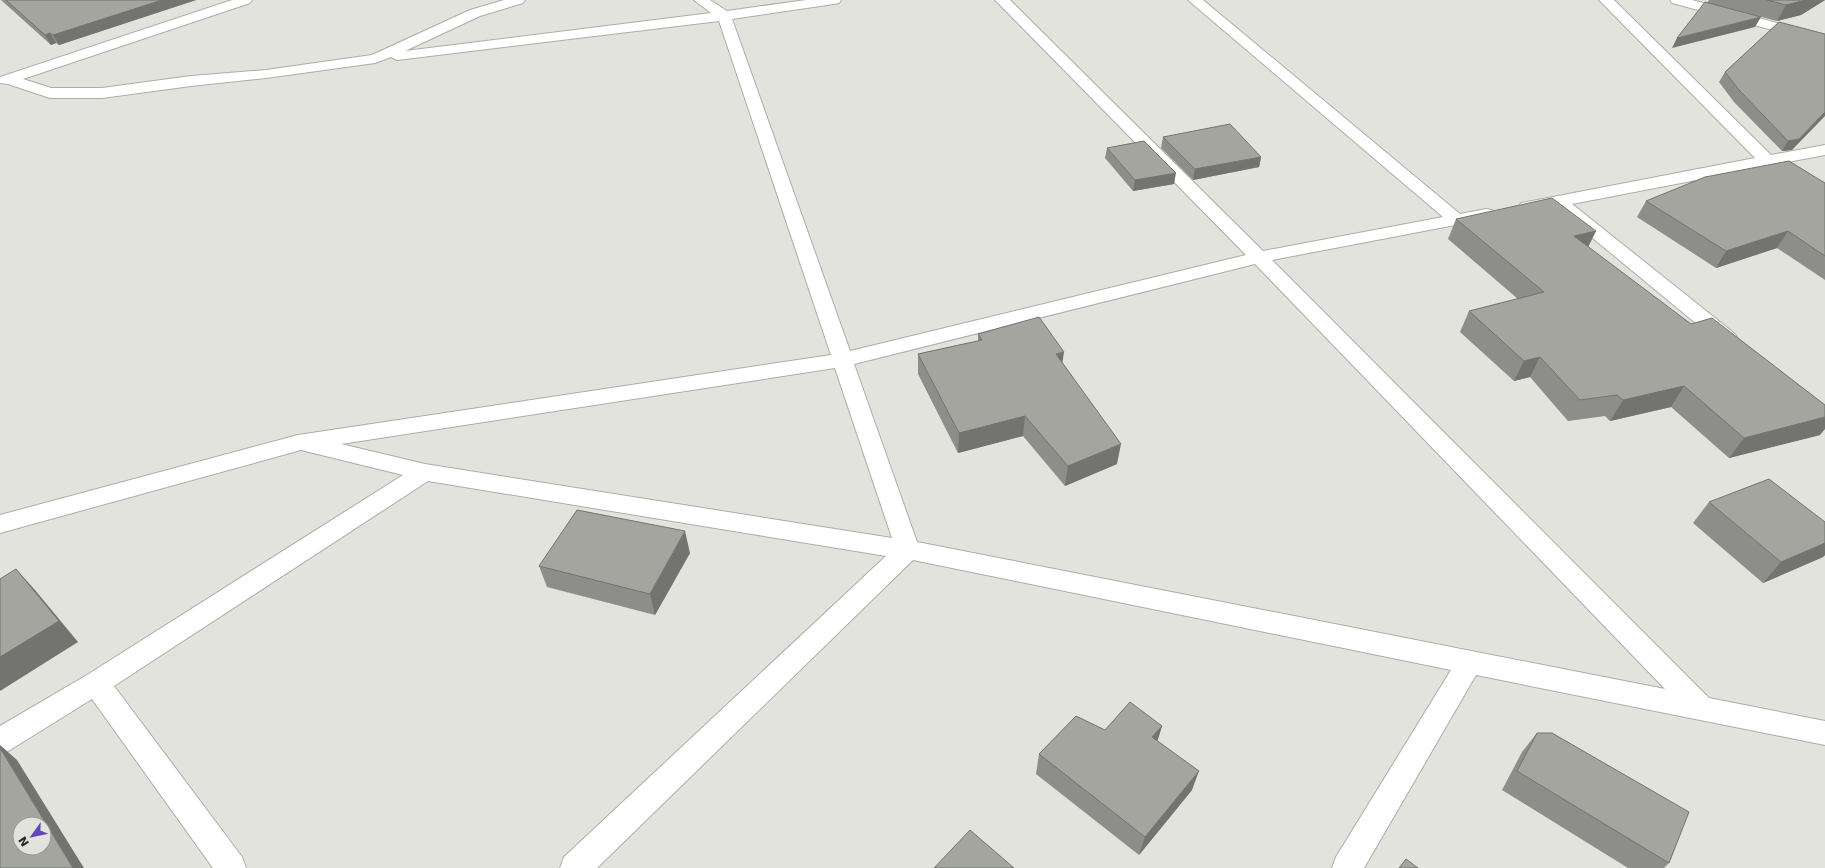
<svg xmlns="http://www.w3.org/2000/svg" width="1825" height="868" viewBox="0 0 1825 868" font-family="'DejaVu Sans',sans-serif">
	<rect width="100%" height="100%" fill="#e2e3dd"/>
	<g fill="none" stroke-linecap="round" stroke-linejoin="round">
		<defs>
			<g id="minor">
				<path d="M 232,0 L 252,0 L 250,3 L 23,79 L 51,88 L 102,88 L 191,76 L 266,70 L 372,55 L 470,10 L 504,0 L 525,0 L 523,3 L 480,16 L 405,51 L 711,13 L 694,0 L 710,0 L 727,11 L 806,0 L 841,0 L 839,3 L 834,4 L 732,19 L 850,351 L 1246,255 L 995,0 L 1010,0 L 1263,251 L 1443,217 L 1188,0 L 1203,0 L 1460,214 L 1486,209 L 1492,210 L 1495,214 L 1492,218 L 1272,260 L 1709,698 L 1825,721 L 1825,745 L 1476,675 L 1364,868 L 1332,868 L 1336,857 L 1451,670 L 913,560 L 597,868 L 560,868 L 564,857 L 886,556 L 428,481 L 114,686 L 242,857 L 246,868 L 213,868 L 92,699 L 10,750 L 0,754 L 0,726 L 87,675 L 403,475 L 301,450 L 0,533 L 0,515 L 298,435 L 831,355 L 719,21 L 397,60 L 391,57 L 375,63 L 266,78 L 191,86 L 102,98 L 50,98 L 8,84 L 0,83 L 0,77 ZM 1255,264 L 1665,689 L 917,542 L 854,364 ZM 835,368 L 892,538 L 425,464 L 341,444 Z"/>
				<path d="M 1599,0 L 1614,0 L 1771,155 L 1825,145 L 1825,155 L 1782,163 L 1825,190 L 1825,202 L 1819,201 L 1764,167 L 1572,204 L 1735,334 L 1738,339 L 1735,344 L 1728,346 L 1721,344 L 1555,207 L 1527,212 L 1521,211 L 1518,207 L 1521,203 L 1527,202 L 1755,158 Z"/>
				<path d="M 1670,0 L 1692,0 L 1825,36 L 1825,44 L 1672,3 Z"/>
			</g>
		</defs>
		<use href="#minor" stroke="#adada7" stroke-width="2"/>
		<use href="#minor" fill="#fff" fill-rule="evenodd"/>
	</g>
	<g fill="#8d8e89">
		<path d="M 1,0 L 196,0 L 59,45 L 56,43 L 51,45 Z"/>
		<path d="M 1709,0 L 1825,0 L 1801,15 L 1777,21 L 1707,3 Z"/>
		<path d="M 1779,22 L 1792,150 L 1782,151 L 1734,102 L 1719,82 L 1725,72 Z"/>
		<path d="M 1163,137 L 1261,157 L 1259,167 L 1193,180 L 1161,148 Z"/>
		<path d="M 1107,148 L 1174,184 L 1133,191 L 1105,158 Z"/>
		<path d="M 1825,183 L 1825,280 L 1777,248 L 1716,268 L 1637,217 L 1646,201 Z"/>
		<path d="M 1456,219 L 1596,231 L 1588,247 L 1820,435 L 1729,458 L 1671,407 L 1610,421 L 1605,416 L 1568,421 L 1530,377 L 1514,381 L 1460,332 L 1469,311 L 1518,299 L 1448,239 Z"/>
		<path d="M 978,334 L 1062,363 L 1117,464 L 1065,486 L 1023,436 L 958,453 L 918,374 L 918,354 L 978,341 Z"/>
		<path d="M 1709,502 L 1825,522 L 1825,555 L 1823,557 L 1763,583 L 1693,523 Z"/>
		<path d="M 690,553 L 655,615 L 547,587 L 539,566 Z"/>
		<path d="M 1162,726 L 1157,741 L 1192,790 L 1139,855 L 1036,774 L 1039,754 L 1105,730 Z"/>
		<path d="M 1537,733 L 1669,863 L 1664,868 L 1628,868 L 1502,790 L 1522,752 Z"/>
	</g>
	<g fill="#73746f">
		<path d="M 162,0 L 196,0 L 59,45 L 53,35 Z"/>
		<path d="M 1806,0 L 1825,0 L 1801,15 L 1777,21 L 1786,5 Z"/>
		<path d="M 1761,17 L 1755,27 L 1672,48 L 1677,38 Z"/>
		<path d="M 50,33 L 56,43 L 51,45 L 45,35 Z"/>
		<path d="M 1825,112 L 1825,116 L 1792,150 L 1782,151 L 1788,141 Z"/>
		<path d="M 1261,157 L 1259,167 L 1193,180 L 1195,169 Z"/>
		<path d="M 1176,173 L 1174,184 L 1133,191 L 1135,180 Z"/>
		<path d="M 1596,231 L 1586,251 L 1574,236 Z"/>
		<path d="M 1788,231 L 1777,248 L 1716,268 L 1726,251 Z"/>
		<path d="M 1064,352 L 1061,372 L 1056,354 Z"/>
		<path d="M 1540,357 L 1530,377 L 1514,381 L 1524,361 Z"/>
		<path d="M 1684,386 L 1671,407 L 1610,421 L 1623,400 Z"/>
		<path d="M 1025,416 L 1023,436 L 958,453 L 959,433 Z"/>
		<path d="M 1825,417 L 1825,429 L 1820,435 L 1729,458 L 1744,438 Z"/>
		<path d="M 1121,444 L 1117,464 L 1065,486 L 1068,466 Z"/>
		<path d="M 685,531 L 690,553 L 655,615 L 650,594 Z"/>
		<path d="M 1825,543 L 1825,555 L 1823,557 L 1763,583 L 1781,562 Z"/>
		<path d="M 16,569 L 35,590 L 78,642 L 0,691 L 0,657 Z"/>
		<path d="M 1162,726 L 1156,746 L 1152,737 Z"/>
		<path d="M 0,745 L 17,760 L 84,868 L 73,868 L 0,748 Z"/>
		<path d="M 1199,771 L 1192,790 L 1139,855 L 1145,837 Z"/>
	</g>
	<g fill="#a4a59f" stroke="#73746f" fill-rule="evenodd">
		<path d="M 6,0 L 162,0 L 53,35 L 50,33 L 45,35 Z"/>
		<path d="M 1767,0 L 1806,0 L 1786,5 Z"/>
		<path d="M 1705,2 L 1761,17 L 1677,38 Z"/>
		<path d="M 1779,22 L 1825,34 L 1825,112 L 1799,139 L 1788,141 L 1740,91 L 1725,72 Z"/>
		<path d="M 1230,124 L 1261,157 L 1195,169 L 1163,137 Z"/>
		<path d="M 1144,141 L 1176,173 L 1135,180 L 1107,148 Z"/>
		<path d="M 1789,161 L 1825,183 L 1825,256 L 1788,231 L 1726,251 L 1646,201 L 1705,177 Z"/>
		<path d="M 1552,198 L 1596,231 L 1574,236 L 1691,324 L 1712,318 L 1825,405 L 1825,417 L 1744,438 L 1684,386 L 1623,400 L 1617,395 L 1580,400 L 1540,357 L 1524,361 L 1469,311 L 1544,292 L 1456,219 Z"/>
		<path d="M 1039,317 L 1064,352 L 1056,354 L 1121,444 L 1068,466 L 1025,416 L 959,433 L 918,354 L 982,340 L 978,334 Z"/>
		<path d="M 1769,479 L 1825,522 L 1825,543 L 1781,562 L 1709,502 Z"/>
		<path d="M 577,510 L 685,531 L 650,594 L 539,566 Z"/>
		<path d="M 16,569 L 59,621 L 0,657 L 0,579 Z"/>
		<path d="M 1130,702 L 1162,726 L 1152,737 L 1199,771 L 1145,837 L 1039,754 L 1076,716 L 1105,730 Z"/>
		<path d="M 1537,733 L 1552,733 L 1689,812 L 1669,863 L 1517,771 Z"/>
		<path d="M 0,748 L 73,868 L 0,868 ZM 20,824 L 44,824 L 44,848 L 20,848 Z"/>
		<path d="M 970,830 L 1014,868 L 934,868 Z"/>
		<path d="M 1406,859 L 1418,868 L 1399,868 Z"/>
	</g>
	<g transform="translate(32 836) rotate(237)"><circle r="19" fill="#e2e3dd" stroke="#979793"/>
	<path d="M0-3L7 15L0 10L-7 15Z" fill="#6245bd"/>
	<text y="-6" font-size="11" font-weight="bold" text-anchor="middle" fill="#262624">N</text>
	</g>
</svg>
